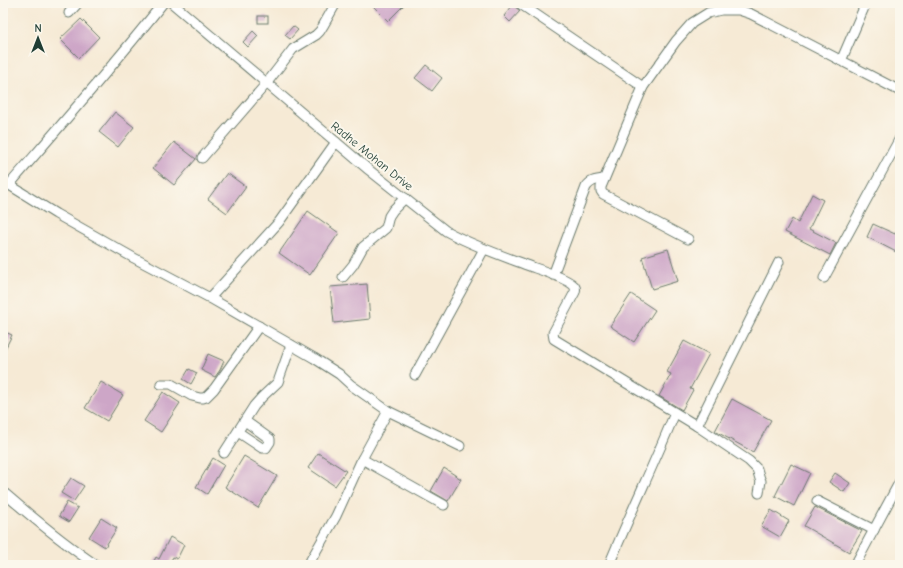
<svg xmlns="http://www.w3.org/2000/svg" width="903" height="568" viewBox="0 0 903 568" font-family="'Comic Neue',sans-serif">
	<rect width="100%" height="100%" fill="#fbf7ec"/>
	<filter id="ink" filterUnits="userSpaceOnUse"><feTurbulence type="fractalNoise" baseFrequency=".025" numOctaves="2"/><feDisplacementMap in="SourceGraphic" scale="8" xChannelSelector="R" yChannelSelector="G"/><feConvolveMatrix kernelMatrix="1 2 1 2 8 2 1 2 1" color-interpolation-filters="sRGB"/></filter>
	<filter id="wash" filterUnits="userSpaceOnUse"><feTurbulence type="fractalNoise" baseFrequency=".012" numOctaves="4" result="noise"/><feDisplacementMap in="SourceGraphic" scale="16" xChannelSelector="R" yChannelSelector="G"/><feGaussianBlur stdDeviation="0.9" result="paint"/><feColorMatrix in="noise" values="0 0 0 0 0 0 0 0 0 0 0 0 0 0 0 0 0 1.4 0 .05"/><feComposite in="paint" operator="in"/></filter>
	<g filter="url(#wash)">
		<rect width="100%" height="100%" fill="#f6ead5"/>
		<g id="blocks">
			<g fill="#cda6c7">
				<path d="M 376,3 L 406,3 L 388,21 L 373,6 Z"/>
				<path d="M 513,5 L 520,11 L 510,22 L 504,16 Z"/>
				<rect x="258" y="16" width="10" height="7"/>
				<path d="M 81,19 L 99,37 L 79,58 L 60,39 Z"/>
				<path d="M 293,26 L 298,30 L 290,39 L 285,35 Z"/>
				<path d="M 253,31 L 258,36 L 248,47 L 243,42 Z"/>
				<path d="M 426,65 L 442,78 L 432,91 L 415,78 Z"/>
				<path d="M 115,112 L 134,127 L 118,147 L 99,132 Z"/>
				<path d="M 174,142 L 196,159 L 174,185 L 153,168 Z"/>
				<path d="M 227,173 L 246,187 L 227,213 L 208,199 Z"/>
				<path d="M 812,194 L 823,200 L 809,229 L 836,243 L 830,255 L 785,232 L 792,219 L 798,223 Z"/>
				<path d="M 308,211 L 339,233 L 310,275 L 279,253 Z"/>
				<path d="M 873,224 L 895,234 L 900,226 L 900,254 L 867,237 Z"/>
				<path d="M 668,249 L 678,281 L 652,289 L 642,257 Z"/>
				<path d="M 367,284 L 370,319 L 334,323 L 330,287 Z"/>
				<path d="M 631,294 L 655,310 L 634,342 L 610,326 Z"/>
				<path d="M 3,331 L 12,335 L 3,353 Z"/>
				<path d="M 684,341 L 709,354 L 690,389 L 693,390 L 682,410 L 659,396 L 671,374 L 667,372 Z"/>
				<path d="M 208,354 L 224,361 L 220,370 L 215,377 L 201,370 Z"/>
				<path d="M 189,369 L 197,373 L 191,384 L 183,379 Z"/>
				<path d="M 101,382 L 123,395 L 107,421 L 85,408 Z"/>
				<path d="M 163,392 L 180,403 L 161,432 L 144,421 Z"/>
				<path d="M 732,399 L 771,420 L 753,452 L 715,431 Z"/>
				<path d="M 318,453 L 346,471 L 335,486 L 308,468 Z"/>
				<path d="M 244,456 L 277,476 L 258,508 L 225,487 Z"/>
				<path d="M 213,458 L 224,465 L 207,494 L 196,487 Z"/>
				<path d="M 791,464 L 810,473 L 794,506 L 775,496 Z"/>
				<path d="M 444,468 L 461,479 L 448,501 L 431,491 Z"/>
				<path d="M 835,473 L 850,483 L 844,492 L 829,482 Z"/>
				<path d="M 71,478 L 84,486 L 74,501 L 61,493 Z"/>
				<path d="M 67,502 L 78,508 L 69,522 L 59,516 Z"/>
				<path d="M 815,507 L 862,531 L 849,552 L 804,526 Z"/>
				<path d="M 771,510 L 789,521 L 780,537 L 761,526 Z"/>
				<path d="M 101,518 L 117,528 L 105,547 L 89,537 Z"/>
				<path d="M 170,537 L 184,545 L 177,559 L 173,557 L 169,564 L 171,565 L 152,565 L 156,557 L 159,559 Z"/>
			</g>
		</g>
	</g>
	<g filter="url(#ink)">
		<use href="#blocks" fill-opacity="0" stroke="#6a7a6c" stroke-width="1"/>
		<g fill="none" stroke-linecap="round" stroke-linejoin="round">
			<defs>
				<g id="minor">
					<path d="M 172,3 L 369,170 L 446,231 C 473,246 503,256 532,267 C 544,271 563,277 572,284 C 575,286 576,289 575,292 L 553,333 L 554,339 L 697,426 L 749,461 L 757,469 L 760,479 L 761,481 L 759,493"/>
					<path d="M 519,3 L 643,87"/>
					<path d="M 69,13 L 78,3"/>
					<path d="M 841,61 L 866,3"/>
					<path d="M 202,158 L 266,84 L 293,49 L 316,35 L 320,31 L 323,26 L 336,3"/>
					<path d="M 3,181 L 56,214 L 134,258 L 210,298 L 314,358 L 339,374 L 351,385 L 388,411 L 362,459 L 336,516 L 308,565"/>
					<path d="M 9,185 C 61,125 114,65 163,3"/>
					<path d="M 688,239 L 603,194 L 601,191 L 601,187 L 643,87 L 676,41 L 692,23 L 708,13 L 721,10 L 739,10 L 751,14 L 900,91"/>
					<path d="M 553,275 L 586,187 C 591,180 596,180 604,179"/>
					<path d="M 343,277 L 353,265 L 363,247 L 386,228 L 389,216 L 393,210 L 405,198"/>
					<path d="M 824,278 L 900,138"/>
					<path d="M 210,298 L 279,222 L 336,142"/>
					<path d="M 415,375 L 484,249"/>
					<path d="M 161,384 L 171,384 L 192,396 L 200,398 L 203,398 L 206,397 L 214,389 L 259,326"/>
					<path d="M 388,411 L 460,446"/>
					<path d="M 697,426 L 779,262"/>
					<path d="M 238,432 L 262,448 L 266,448 L 270,442 L 270,439 L 245,421"/>
					<path d="M 224,453 L 254,406 L 262,397 L 278,382 L 291,345"/>
					<path d="M 362,459 L 444,505"/>
					<path d="M 3,492 C 33,518 63,543 96,565"/>
					<path d="M 817,501 L 874,530"/>
					<path d="M 609,565 C 630,514 654,464 675,413"/>
					<path d="M 855,565 L 900,481"/>
				</g>
			</defs>
			<use href="#minor" stroke="#6a7a6c" stroke-width="11"/>
			<use href="#minor" stroke="#fff" stroke-width="9"/>
		</g>
	</g>
	<g text-anchor="middle" stroke-width="4" stroke-linejoin="round" paint-order="stroke">
		<g font-size="12" fill="#1f3d34" stroke="#fbf7ec">
			<text transform="translate(372 156) rotate(39)" y="4">Radhe Mohan Drive</text>
		</g>
	</g>
	<rect width="903" height="568" fill="none" stroke="#fbf7ec" stroke-width="16"/>
	<g transform="translate(38 38)" stroke="#fbf7ec" stroke-width="3" paint-order="stroke">
	<path d="M0-3L7 15L0 10L-7 15Z" fill="#1f3d34"/>
	<text y="-6" font-size="11" font-weight="bold" text-anchor="middle" fill="#1f3d34">N</text>
	</g>
</svg>
